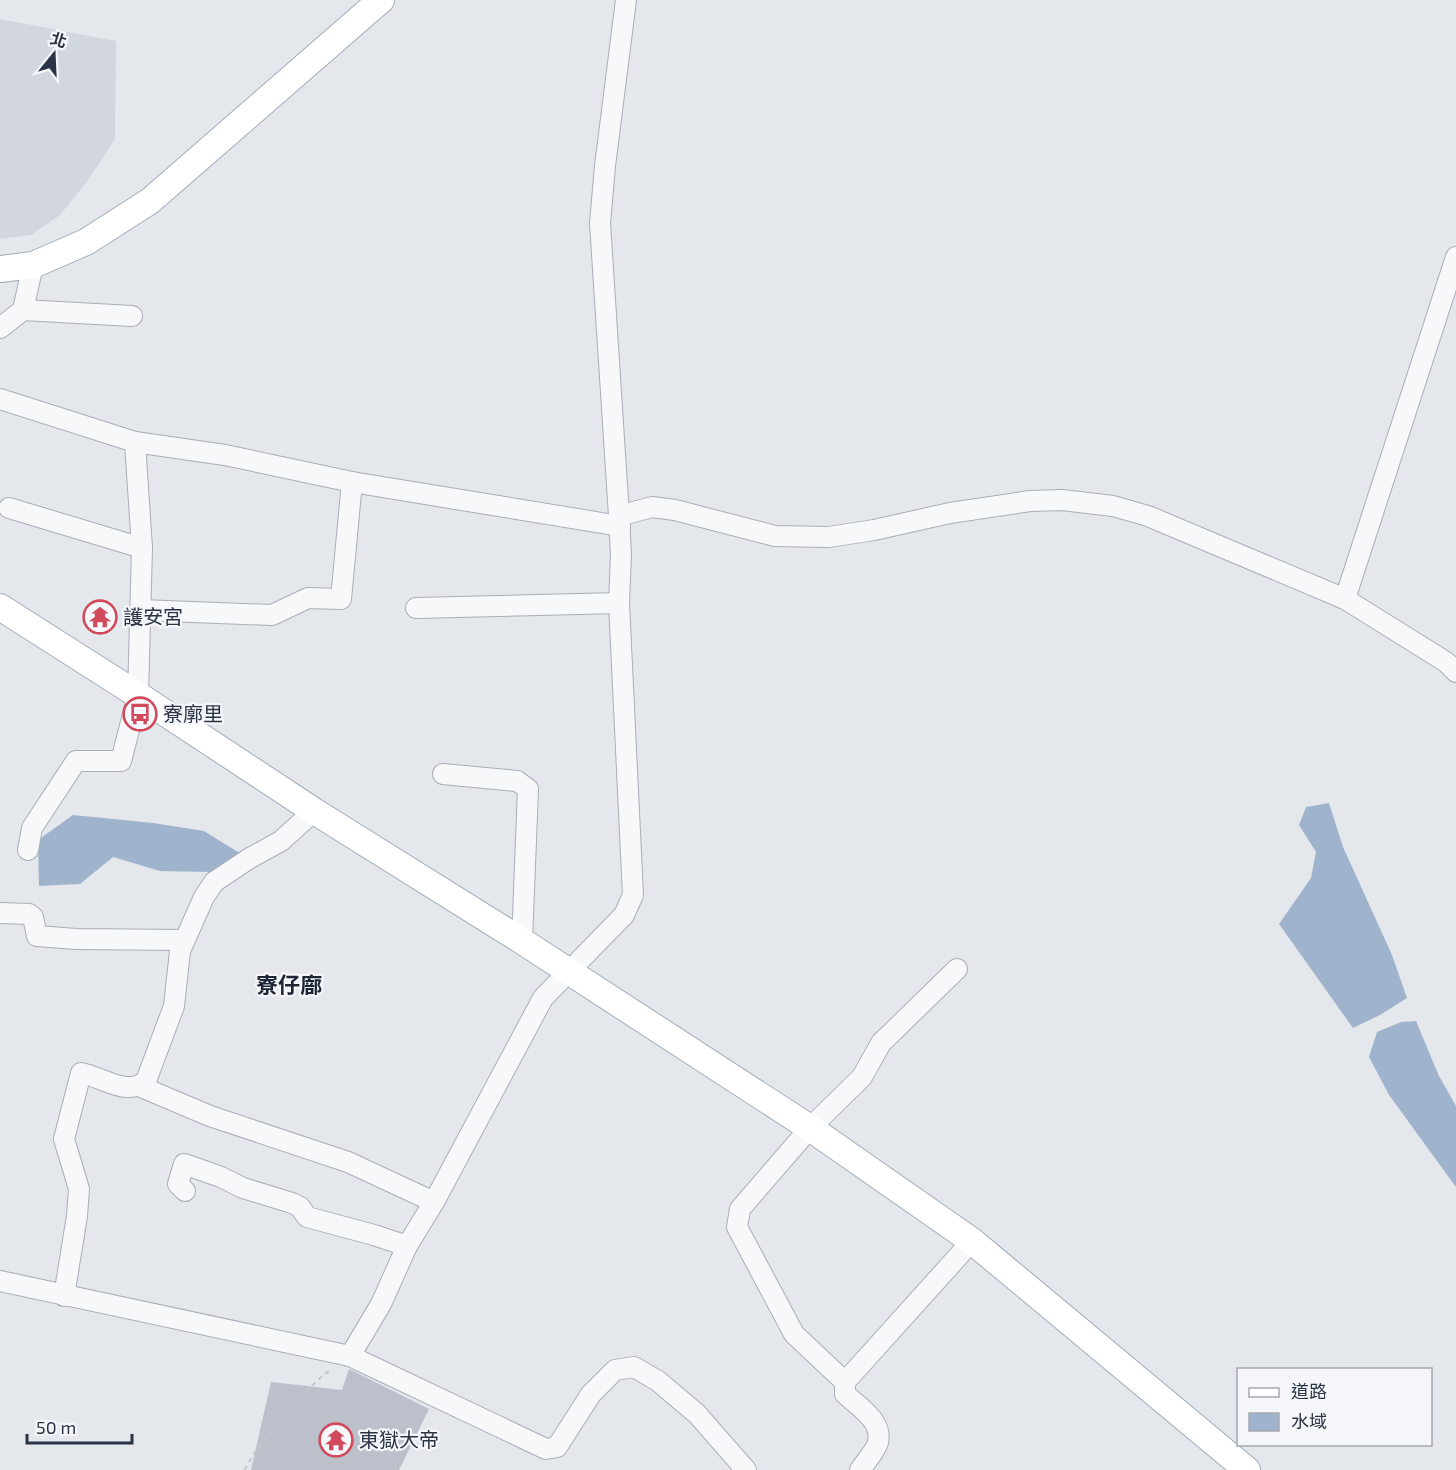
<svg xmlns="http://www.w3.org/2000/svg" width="1456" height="1470" viewBox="0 0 1456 1470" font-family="'Exo 2','Noto Sans TC',sans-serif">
	<rect width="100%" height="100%" fill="#e4e7ec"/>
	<path fill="#d2d6de" d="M 0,19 L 116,41 L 115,139 L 86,183 L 60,215 L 31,235 L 0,239 Z"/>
	<g fill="#9fb4cc">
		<path d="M 1329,803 L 1343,847 L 1392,955 L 1407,998 L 1380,1015 L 1353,1028 L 1279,924 L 1311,878 L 1316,852 L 1299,825 L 1306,807 Z"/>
		<path d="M 73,815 L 153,823 L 204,831 L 241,854 L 210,872 L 160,871 L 113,857 L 80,884 L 39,886 L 38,840 Z"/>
		<path d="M 1416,1021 L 1439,1076 L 1456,1106 L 1456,1187 L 1389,1095 L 1369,1057 L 1377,1032 L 1401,1022 Z"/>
	</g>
	<path fill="#bbc0ca" d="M 349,1369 L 429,1409 L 399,1470 L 251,1470 L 271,1382 L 342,1390 Z"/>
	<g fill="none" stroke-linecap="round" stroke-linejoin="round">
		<defs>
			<g id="minor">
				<path d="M 626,0 L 605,166 L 600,223 L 619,516 L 621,555 L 619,603 L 633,895 L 624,915 L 543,998 L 434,1202 L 407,1246 L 381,1304 L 350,1356 L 546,1449 L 557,1447 L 591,1394 L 615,1370 L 634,1367 L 658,1381 L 697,1414 L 746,1470"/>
				<path d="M 23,310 L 132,316"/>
				<path d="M 0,328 L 23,310 L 33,265"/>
				<path d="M 0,399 L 135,442 L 225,455 L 352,482 L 620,526"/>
				<path d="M 9,508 L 142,548"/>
				<path d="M 619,516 L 652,507 L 675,510 L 775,536 L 829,537 L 874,530 L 950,513 L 1030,501 L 1062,500 L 1113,506 L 1148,516 L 1345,599 L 1446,662 L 1456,672"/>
				<path d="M 1345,599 L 1456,257"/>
				<path d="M 416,608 L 619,603"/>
				<path d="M 141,610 L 272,615 L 308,598 L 341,599 L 352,482"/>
				<path d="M 443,774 L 517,781 L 528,789 L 522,941"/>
				<path d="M 28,850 L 32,828 L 76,761 L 121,761 L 138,695 L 142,548 L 135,442"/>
				<path d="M 0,913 L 29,914 L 33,917 L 37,936 L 76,939 L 183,940"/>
				<path d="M 139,1086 L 210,1116 L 348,1162 L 434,1202"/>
				<path d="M 185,1191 L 178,1184 L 184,1164 L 221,1177 L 243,1188 L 292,1203 L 300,1207 L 307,1217 L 374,1235 L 407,1246"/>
				<path d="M 0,1281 L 350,1356"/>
				<path d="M 64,1296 L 77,1216 L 79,1189 L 64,1139 L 81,1073 C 103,1077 126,1097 146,1081 L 174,1006 L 180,951 L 204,897 L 214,882 L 250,858 L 281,841 L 314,811"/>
				<path d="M 845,1382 L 794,1334 L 737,1227 L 740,1209 L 810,1128 L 862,1077 L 881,1043 L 957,969"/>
				<path d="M 860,1470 C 865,1462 876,1451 878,1442 C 883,1421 858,1406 845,1394 L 845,1382 L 972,1241"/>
			</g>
			<g id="major">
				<path d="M 0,269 L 33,265 L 86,242 L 150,201 L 381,0"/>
				<path d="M 0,607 L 138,695 L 314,811 L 522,941 L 810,1128 L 972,1241 L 1247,1470"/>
			</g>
		</defs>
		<use href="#minor" stroke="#a9aeb7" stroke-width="22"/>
		<use href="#major" stroke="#a3abb8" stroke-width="28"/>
		<path stroke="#c2c5cb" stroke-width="2" stroke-dasharray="4.5 4.5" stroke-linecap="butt" d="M 245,1470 C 256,1444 307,1387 330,1370"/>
		<use href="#minor" stroke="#f7f8fa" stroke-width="20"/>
		<use href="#major" stroke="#fff" stroke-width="26"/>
	</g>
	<defs>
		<symbol id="temple-ring" viewBox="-11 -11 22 22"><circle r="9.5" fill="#f4f6f9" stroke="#d1495b" stroke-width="1.5"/><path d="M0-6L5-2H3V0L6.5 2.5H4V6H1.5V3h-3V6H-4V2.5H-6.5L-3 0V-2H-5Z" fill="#d1495b"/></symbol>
		<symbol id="bus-ring" viewBox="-11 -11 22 22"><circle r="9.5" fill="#f4f6f9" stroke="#d1495b" stroke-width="1.5"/><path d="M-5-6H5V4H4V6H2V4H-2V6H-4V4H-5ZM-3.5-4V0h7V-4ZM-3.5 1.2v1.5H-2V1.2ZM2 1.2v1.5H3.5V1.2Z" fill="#d1495b"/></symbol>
	</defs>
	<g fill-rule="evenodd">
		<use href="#temple-ring" x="81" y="598" width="38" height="38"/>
		<use href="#bus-ring" x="121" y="695" width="38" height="38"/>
		<use href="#temple-ring" x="317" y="1421" width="38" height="38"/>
	</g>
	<g text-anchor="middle" stroke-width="4.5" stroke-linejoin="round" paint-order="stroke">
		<g font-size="20" fill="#2b3445" stroke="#f4f6f9" text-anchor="start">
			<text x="123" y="624">護安宮</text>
			<text x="163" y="721">寮廓里</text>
			<text x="359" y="1447">東獄大帝</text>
		</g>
		<g font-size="22" font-weight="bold" fill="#1d2536" stroke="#f4f6f9">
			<text x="289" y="993">寮仔廍</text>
		</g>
	</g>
	<rect x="1237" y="1368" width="195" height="78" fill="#f4f6f9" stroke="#a4a8b1" stroke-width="1.5"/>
	<rect x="1249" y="1388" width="30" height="9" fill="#ffffff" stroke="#a4a8b1" stroke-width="1.5"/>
	<text x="1291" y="1398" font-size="18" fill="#2b3445">道路</text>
	<rect x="1249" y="1413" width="30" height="18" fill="#9fb4cc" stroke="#a4a8b1" stroke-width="1.5"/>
	<text x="1291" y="1428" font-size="18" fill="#2b3445">水域</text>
	<g transform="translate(54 54) rotate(18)" stroke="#f4f6f9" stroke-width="4.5" paint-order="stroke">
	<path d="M0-4.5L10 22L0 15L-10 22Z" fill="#2b3445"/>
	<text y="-9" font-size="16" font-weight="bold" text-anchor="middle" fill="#2b3445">北</text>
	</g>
	<path d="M27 1434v9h105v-9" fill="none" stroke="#2b3445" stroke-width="3"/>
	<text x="36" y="1434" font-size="18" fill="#2b3445" stroke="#f4f6f9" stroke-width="4.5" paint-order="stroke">50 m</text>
</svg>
